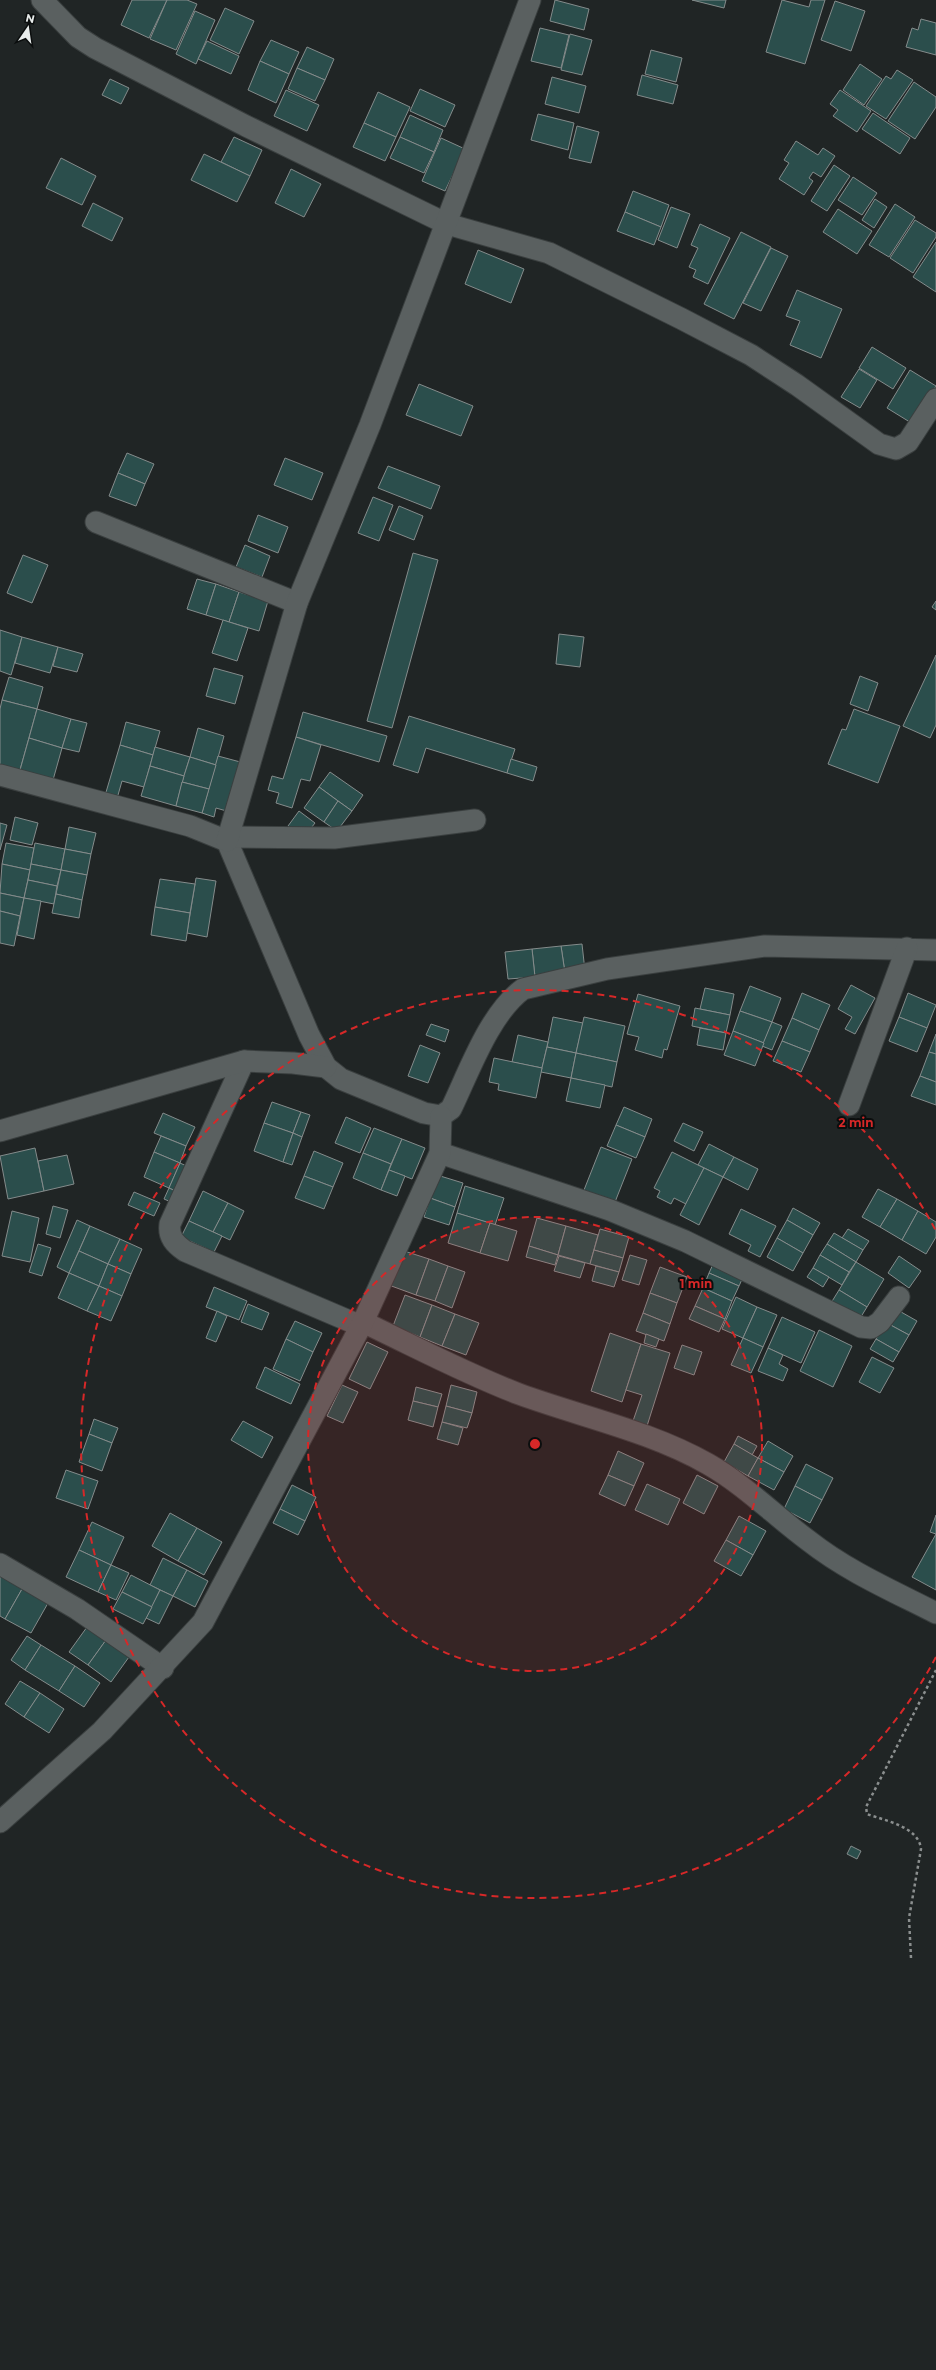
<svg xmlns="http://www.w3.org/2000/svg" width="936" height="2370" viewBox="0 0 936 2370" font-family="Montserrat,sans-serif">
	<rect width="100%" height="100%" fill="#202525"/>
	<g fill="#2b4e4c" stroke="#848b8b">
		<path d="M 132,0 L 167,0 L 149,38 L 121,25 Z"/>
		<path d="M 167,0 L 187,0 L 197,4 L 176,50 L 150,39 Z"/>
		<path d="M 555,0 L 589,9 L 584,30 L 550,21 Z"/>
		<path d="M 692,0 L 726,0 L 724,8 Z"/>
		<path d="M 782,0 L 809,7 L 811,0 L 825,0 L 805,64 L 766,52 Z"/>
		<path d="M 835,1 L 865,11 L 851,51 L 821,40 Z"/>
		<path d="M 225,8 L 254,21 L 239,54 L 210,40 Z"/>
		<path d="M 195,11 L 215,20 L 196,64 L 176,54 Z"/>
		<path d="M 921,19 L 936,23 L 936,55 L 906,47 L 912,28 L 918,30 Z"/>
		<path d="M 540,28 L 569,35 L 561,68 L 531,61 Z"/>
		<path d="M 570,34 L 592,40 L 582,75 L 561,70 Z"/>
		<path d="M 271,40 L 299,52 L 289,74 L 260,61 Z"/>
		<path d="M 207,41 L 239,56 L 231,74 L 198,59 Z"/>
		<path d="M 307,47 L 334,59 L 325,80 L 297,68 Z"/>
		<path d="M 651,50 L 682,58 L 676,82 L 645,74 Z"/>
		<path d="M 260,61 L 289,74 L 276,103 L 248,90 Z"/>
		<path d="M 860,64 L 882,79 L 864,105 L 843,90 Z"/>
		<path d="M 297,68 L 325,80 L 315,101 L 288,89 Z"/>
		<path d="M 897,70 L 913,80 L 886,119 L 866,106 L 886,76 L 891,79 Z"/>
		<path d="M 642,75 L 678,85 L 673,104 L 637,95 Z"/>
		<path d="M 552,77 L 586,86 L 579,113 L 545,104 Z"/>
		<path d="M 110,79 L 129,88 L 121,104 L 102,95 Z"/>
		<path d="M 914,82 L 936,97 L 936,107 L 915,139 L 888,121 Z"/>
		<path d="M 420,89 L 455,105 L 445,127 L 410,111 Z"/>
		<path d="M 286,90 L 319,105 L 307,131 L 274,116 Z"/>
		<path d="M 840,90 L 871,111 L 857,132 L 833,116 L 838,110 L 830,104 Z"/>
		<path d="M 378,92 L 410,107 L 396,137 L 364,123 Z"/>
		<path d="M 873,113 L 910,138 L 900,154 L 862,129 Z"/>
		<path d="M 538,114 L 574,123 L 568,150 L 531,140 Z"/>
		<path d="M 410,115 L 443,130 L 434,152 L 400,137 Z"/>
		<path d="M 364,123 L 396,137 L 385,161 L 353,147 Z"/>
		<path d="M 577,126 L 599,132 L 591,163 L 569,158 Z"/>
		<path d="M 234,137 L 262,150 L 250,176 L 221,162 Z"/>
		<path d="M 400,137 L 434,152 L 424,173 L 390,158 Z"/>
		<path d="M 441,138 L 465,149 L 445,191 L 422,181 Z"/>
		<path d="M 796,141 L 818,155 L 823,148 L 835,156 L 821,177 L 813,172 L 809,178 L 813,181 L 804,195 L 779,179 L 789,163 L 784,160 Z"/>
		<path d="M 204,154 L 250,176 L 237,202 L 191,180 Z"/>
		<path d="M 61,158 L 96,176 L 82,205 L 46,188 Z"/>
		<path d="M 834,165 L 850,176 L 827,211 L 811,201 Z"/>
		<path d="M 291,169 L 321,184 L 304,217 L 275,203 Z"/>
		<path d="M 853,177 L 877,193 L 862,215 L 838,200 Z"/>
		<path d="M 633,191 L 669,205 L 661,227 L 625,212 Z"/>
		<path d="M 875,199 L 887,207 L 874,228 L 862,220 Z"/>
		<path d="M 93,203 L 123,218 L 112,241 L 82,226 Z"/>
		<path d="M 895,204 L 915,217 L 889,257 L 869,245 Z"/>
		<path d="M 671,207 L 690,214 L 677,248 L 658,240 Z"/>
		<path d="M 838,209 L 872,231 L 857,254 L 823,232 Z"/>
		<path d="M 625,212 L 661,227 L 654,245 L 617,231 Z"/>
		<path d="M 915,220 L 936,233 L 936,237 L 913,273 L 890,258 Z"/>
		<path d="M 700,224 L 730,238 L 708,284 L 693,277 L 696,270 L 689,267 L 698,248 L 691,245 Z"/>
		<path d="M 741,232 L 771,247 L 734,319 L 704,304 Z"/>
		<path d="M 936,242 L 936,292 L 913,277 Z"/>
		<path d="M 771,248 L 788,256 L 761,311 L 743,303 Z"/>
		<path d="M 478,250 L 524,269 L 511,303 L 465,284 Z"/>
		<path d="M 797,290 L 842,309 L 821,358 L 790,345 L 800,321 L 786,316 Z"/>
		<path d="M 872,347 L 906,368 L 893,389 L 859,368 Z"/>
		<path d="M 859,369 L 877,380 L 860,408 L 841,397 Z"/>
		<path d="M 910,370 L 936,386 L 913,424 L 887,408 Z"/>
		<path d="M 419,384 L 473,406 L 461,436 L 406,415 Z"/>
		<path d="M 127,453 L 154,464 L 145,484 L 118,473 Z"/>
		<path d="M 285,458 L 323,473 L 312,500 L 274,485 Z"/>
		<path d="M 388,466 L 440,486 L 431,509 L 378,488 Z"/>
		<path d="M 118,473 L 145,484 L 136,506 L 109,496 Z"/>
		<path d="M 373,497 L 393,505 L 379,541 L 358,533 Z"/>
		<path d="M 399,506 L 423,516 L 414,540 L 389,530 Z"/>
		<path d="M 258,515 L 288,527 L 278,553 L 248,541 Z"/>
		<path d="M 245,545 L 270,556 L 262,577 L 236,567 Z"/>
		<path d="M 413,553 L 438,560 L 392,728 L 367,721 Z"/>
		<path d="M 23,555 L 48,565 L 32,603 L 7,593 Z"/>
		<path d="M 197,579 L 216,584 L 206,615 L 187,609 Z"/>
		<path d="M 216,584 L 239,592 L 229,622 L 206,615 Z"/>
		<path d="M 239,592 L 268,601 L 259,631 L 229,622 Z"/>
		<path d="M 936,601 L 936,610 L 932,607 Z"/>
		<path d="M 223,620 L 248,628 L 237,661 L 212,653 Z"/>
		<path d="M 0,630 L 22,637 L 11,675 L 0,671 Z"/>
		<path d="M 559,634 L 584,637 L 580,667 L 556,664 Z"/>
		<path d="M 22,637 L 58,647 L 50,673 L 15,663 Z"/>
		<path d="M 58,647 L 83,654 L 77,672 L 53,666 Z"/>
		<path d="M 936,655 L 936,725 L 930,738 L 903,726 Z"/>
		<path d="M 214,668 L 243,676 L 235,704 L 206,696 Z"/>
		<path d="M 860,676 L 878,683 L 868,711 L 850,704 Z"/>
		<path d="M 9,677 L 43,687 L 37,709 L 2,700 Z"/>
		<path d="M 2,700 L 37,709 L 20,770 L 0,765 L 0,709 Z"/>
		<path d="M 37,709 L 71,719 L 62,748 L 29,738 Z"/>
		<path d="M 854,709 L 900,726 L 878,783 L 828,764 L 842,729 L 846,730 Z"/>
		<path d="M 303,712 L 387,736 L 379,762 L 296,737 Z"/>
		<path d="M 409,716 L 515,749 L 507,773 L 426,748 L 418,773 L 393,765 Z"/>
		<path d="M 71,719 L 87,723 L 79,752 L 62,748 Z"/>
		<path d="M 126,722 L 160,731 L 153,755 L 120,745 Z"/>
		<path d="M 198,728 L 224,736 L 216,765 L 190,757 Z"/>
		<path d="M 296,737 L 321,745 L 310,781 L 301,779 L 292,808 L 276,803 L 279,793 L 268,790 L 272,776 L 283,779 Z"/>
		<path d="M 29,738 L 62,748 L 53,780 L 20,770 Z"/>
		<path d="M 120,745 L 153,755 L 144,787 L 122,781 L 116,802 L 104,799 Z"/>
		<path d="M 155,747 L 190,757 L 184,776 L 150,766 Z"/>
		<path d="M 218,756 L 244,763 L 230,812 L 216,808 L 214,817 L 202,813 Z"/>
		<path d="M 190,757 L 216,765 L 209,789 L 182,782 Z"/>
		<path d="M 511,759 L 537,767 L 533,781 L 507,773 Z"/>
		<path d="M 150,766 L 184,776 L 176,806 L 141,796 Z"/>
		<path d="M 330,772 L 363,795 L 352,811 L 319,787 Z"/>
		<path d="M 182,782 L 209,789 L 202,813 L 176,806 Z"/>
		<path d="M 319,787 L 338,801 L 324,822 L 304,808 Z"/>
		<path d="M 338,801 L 352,811 L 337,831 L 324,822 Z"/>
		<path d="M 299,811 L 315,823 L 304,837 L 288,826 Z"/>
		<path d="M 15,817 L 38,823 L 32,845 L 10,840 Z"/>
		<path d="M 0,823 L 7,825 L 0,850 Z"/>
		<path d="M 69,827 L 96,833 L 91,854 L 65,849 Z"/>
		<path d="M 6,843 L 34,848 L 30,870 L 2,864 Z"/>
		<path d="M 35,843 L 65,849 L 61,870 L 31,864 Z"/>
		<path d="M 65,849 L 91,854 L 87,875 L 61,870 Z"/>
		<path d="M 2,864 L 30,870 L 24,898 L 0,893 Z"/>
		<path d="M 31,864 L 61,870 L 57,886 L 28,880 Z"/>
		<path d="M 61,870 L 87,875 L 82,900 L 56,894 Z"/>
		<path d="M 196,878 L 216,881 L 207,937 L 187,933 Z"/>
		<path d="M 160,879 L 195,884 L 190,913 L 155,907 Z"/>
		<path d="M 28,880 L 57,886 L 54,904 L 24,898 Z"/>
		<path d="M 0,893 L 24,898 L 20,916 L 0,911 Z"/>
		<path d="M 56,894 L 82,900 L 79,918 L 52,913 Z"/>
		<path d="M 24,898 L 41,901 L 34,939 L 17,935 Z"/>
		<path d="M 155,907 L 190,913 L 186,941 L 151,935 Z"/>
		<path d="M 0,911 L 20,916 L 14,946 L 0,943 Z"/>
		<path d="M 582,944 L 585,971 L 565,973 L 561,946 Z"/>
		<path d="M 561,946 L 565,973 L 535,977 L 532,949 Z"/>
		<path d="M 532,949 L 535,977 L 508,979 L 505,952 Z"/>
		<path d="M 851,985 L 875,998 L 855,1034 L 845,1029 L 852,1017 L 838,1009 Z"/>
		<path d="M 750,986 L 781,998 L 772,1022 L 740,1011 Z"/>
		<path d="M 705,988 L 734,994 L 730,1015 L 700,1009 Z"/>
		<path d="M 802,993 L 830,1005 L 819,1030 L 792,1018 Z"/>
		<path d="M 908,993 L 936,1005 L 927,1028 L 899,1017 Z"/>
		<path d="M 638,994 L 680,1006 L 667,1050 L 664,1049 L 662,1058 L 635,1050 L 639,1037 L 627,1034 Z"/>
		<path d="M 695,1008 L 730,1015 L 726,1033 L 692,1026 Z"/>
		<path d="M 740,1011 L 772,1022 L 764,1043 L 733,1031 Z"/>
		<path d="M 553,1017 L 583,1023 L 576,1053 L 547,1047 Z"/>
		<path d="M 584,1017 L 625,1026 L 617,1062 L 576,1053 Z"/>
		<path d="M 899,1017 L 927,1028 L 917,1052 L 889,1041 Z"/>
		<path d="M 792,1018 L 819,1030 L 810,1052 L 782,1041 Z"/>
		<path d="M 772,1022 L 782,1026 L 772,1050 L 762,1046 Z"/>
		<path d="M 431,1024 L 449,1030 L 445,1042 L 426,1035 Z"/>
		<path d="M 700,1028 L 726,1033 L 723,1050 L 697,1045 Z"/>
		<path d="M 733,1031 L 764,1043 L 755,1066 L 724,1055 Z"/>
		<path d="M 936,1034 L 936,1054 L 929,1052 Z"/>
		<path d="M 518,1035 L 548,1042 L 542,1068 L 512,1062 Z"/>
		<path d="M 782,1041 L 810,1052 L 801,1072 L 773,1061 Z"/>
		<path d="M 420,1045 L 440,1053 L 428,1083 L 408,1076 Z"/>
		<path d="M 547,1047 L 576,1053 L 571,1078 L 541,1072 Z"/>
		<path d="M 929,1052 L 936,1054 L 936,1082 L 920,1076 Z"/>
		<path d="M 576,1053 L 617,1062 L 612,1087 L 571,1078 Z"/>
		<path d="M 494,1058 L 542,1068 L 536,1098 L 498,1090 L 499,1084 L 489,1082 Z"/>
		<path d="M 920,1076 L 936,1082 L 936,1105 L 911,1096 Z"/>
		<path d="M 571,1078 L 605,1085 L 600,1108 L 566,1101 Z"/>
		<path d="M 272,1102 L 301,1112 L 293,1133 L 264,1123 Z"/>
		<path d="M 624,1107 L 652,1119 L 645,1137 L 616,1125 Z"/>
		<path d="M 301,1112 L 310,1115 L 302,1137 L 293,1133 Z"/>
		<path d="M 163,1113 L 195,1127 L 186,1146 L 154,1133 Z"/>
		<path d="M 346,1117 L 371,1128 L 360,1153 L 335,1143 Z"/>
		<path d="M 264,1123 L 293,1133 L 283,1162 L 254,1151 Z"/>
		<path d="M 683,1123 L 703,1132 L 694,1151 L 674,1141 Z"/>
		<path d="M 616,1125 L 645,1137 L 636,1158 L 607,1146 Z"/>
		<path d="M 374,1128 L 402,1139 L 391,1164 L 363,1153 Z"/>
		<path d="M 293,1133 L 302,1137 L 292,1165 L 283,1162 Z"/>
		<path d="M 161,1136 L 186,1146 L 180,1163 L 154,1152 Z"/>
		<path d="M 402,1139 L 425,1148 L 412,1179 L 389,1170 Z"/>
		<path d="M 709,1144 L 734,1157 L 723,1177 L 698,1165 Z"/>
		<path d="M 601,1147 L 632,1159 L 615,1202 L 584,1190 Z"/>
		<path d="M 35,1148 L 44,1191 L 8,1199 L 0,1156 Z"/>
		<path d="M 314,1151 L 343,1163 L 333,1187 L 304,1176 Z"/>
		<path d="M 154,1152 L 180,1163 L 169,1188 L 144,1177 Z"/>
		<path d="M 672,1152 L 704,1168 L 686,1204 L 674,1198 L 671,1204 L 657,1197 L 660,1191 L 654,1188 Z"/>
		<path d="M 363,1153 L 391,1164 L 381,1190 L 353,1178 Z"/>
		<path d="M 67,1155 L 74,1184 L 44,1191 L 38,1161 Z"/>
		<path d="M 734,1157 L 758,1169 L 748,1190 L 723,1177 Z"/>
		<path d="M 180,1163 L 193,1169 L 182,1194 L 169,1188 Z"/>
		<path d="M 704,1168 L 723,1177 L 699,1225 L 680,1215 Z"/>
		<path d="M 389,1170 L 405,1176 L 397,1196 L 381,1190 Z"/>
		<path d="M 437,1175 L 463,1183 L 455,1207 L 430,1198 Z"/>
		<path d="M 304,1176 L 333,1187 L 324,1209 L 295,1198 Z"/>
		<path d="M 465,1186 L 504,1198 L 495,1225 L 457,1213 Z"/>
		<path d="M 169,1188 L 182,1194 L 178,1205 L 164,1199 Z"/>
		<path d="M 878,1189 L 897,1199 L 880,1227 L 862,1217 Z"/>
		<path d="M 203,1191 L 228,1203 L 213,1232 L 189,1221 Z"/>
		<path d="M 134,1192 L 160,1203 L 154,1216 L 128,1205 Z"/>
		<path d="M 430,1198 L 455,1207 L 449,1225 L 424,1217 Z"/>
		<path d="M 897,1199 L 918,1211 L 902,1240 L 880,1227 Z"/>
		<path d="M 228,1203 L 244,1211 L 230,1240 L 213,1232 Z"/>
		<path d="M 53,1206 L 68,1210 L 60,1238 L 46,1234 Z"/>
		<path d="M 793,1208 L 820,1223 L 813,1235 L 787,1220 Z"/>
		<path d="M 741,1209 L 776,1226 L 760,1257 L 748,1251 L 751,1245 L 729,1234 Z"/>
		<path d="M 12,1211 L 39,1218 L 30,1262 L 2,1256 Z"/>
		<path d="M 918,1211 L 936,1222 L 936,1237 L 926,1254 L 902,1240 Z"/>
		<path d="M 457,1213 L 490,1223 L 480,1253 L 448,1243 Z"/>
		<path d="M 537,1218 L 566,1226 L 558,1255 L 529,1246 Z"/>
		<path d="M 77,1220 L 90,1226 L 69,1273 L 57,1267 Z"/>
		<path d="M 787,1220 L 813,1235 L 803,1253 L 777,1238 Z"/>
		<path d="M 189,1221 L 222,1236 L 214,1252 L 181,1237 Z"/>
		<path d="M 490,1223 L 517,1231 L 508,1261 L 480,1253 Z"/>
		<path d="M 90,1226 L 120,1239 L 108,1264 L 79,1251 Z"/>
		<path d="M 566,1226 L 598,1235 L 590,1264 L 558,1255 Z"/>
		<path d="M 600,1229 L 629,1237 L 623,1258 L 594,1250 Z"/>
		<path d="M 848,1229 L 869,1241 L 863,1250 L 842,1238 Z"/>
		<path d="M 834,1233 L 863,1250 L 856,1262 L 827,1244 Z"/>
		<path d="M 777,1238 L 803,1253 L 793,1271 L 767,1257 Z"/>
		<path d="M 120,1239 L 142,1249 L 131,1274 L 108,1264 Z"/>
		<path d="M 38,1244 L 51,1248 L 42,1276 L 29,1272 Z"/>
		<path d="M 827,1244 L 856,1262 L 849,1272 L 820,1255 Z"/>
		<path d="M 529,1246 L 558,1255 L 555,1265 L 526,1257 Z"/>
		<path d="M 398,1249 L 429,1259 L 416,1295 L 386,1284 Z"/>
		<path d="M 594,1250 L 623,1258 L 619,1272 L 590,1264 Z"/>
		<path d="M 79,1251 L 108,1264 L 99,1286 L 69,1273 Z"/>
		<path d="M 630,1255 L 647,1260 L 639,1285 L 622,1280 Z"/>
		<path d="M 820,1255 L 849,1272 L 842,1285 L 813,1268 Z"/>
		<path d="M 559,1256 L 585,1263 L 580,1278 L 554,1271 Z"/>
		<path d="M 899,1256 L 921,1271 L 909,1288 L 888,1273 Z"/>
		<path d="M 429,1259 L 448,1266 L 435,1301 L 416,1295 Z"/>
		<path d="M 714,1262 L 744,1275 L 739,1286 L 709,1273 Z"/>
		<path d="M 856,1262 L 884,1279 L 867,1307 L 839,1290 Z"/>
		<path d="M 108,1264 L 131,1274 L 122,1296 L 99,1286 Z"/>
		<path d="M 448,1266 L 465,1272 L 452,1308 L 435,1301 Z"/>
		<path d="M 596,1266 L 619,1272 L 614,1287 L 592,1281 Z"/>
		<path d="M 660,1267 L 687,1277 L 677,1303 L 650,1293 Z"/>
		<path d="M 813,1268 L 829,1277 L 823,1287 L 807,1277 Z"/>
		<path d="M 69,1273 L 99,1286 L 87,1311 L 58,1298 Z"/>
		<path d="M 709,1273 L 739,1286 L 732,1301 L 703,1288 Z"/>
		<path d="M 99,1286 L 122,1296 L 111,1321 L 87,1311 Z"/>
		<path d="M 214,1287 L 247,1301 L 239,1320 L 206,1307 Z"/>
		<path d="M 703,1288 L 732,1301 L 725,1319 L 695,1306 Z"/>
		<path d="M 839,1290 L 867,1307 L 859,1320 L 831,1303 Z"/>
		<path d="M 650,1293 L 677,1303 L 670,1324 L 643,1313 Z"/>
		<path d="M 405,1295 L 432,1305 L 420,1337 L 393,1326 Z"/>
		<path d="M 736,1297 L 757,1307 L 743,1338 L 722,1329 Z"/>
		<path d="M 248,1304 L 269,1313 L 262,1330 L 241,1322 Z"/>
		<path d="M 432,1305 L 455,1314 L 442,1346 L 420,1337 Z"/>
		<path d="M 695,1306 L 725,1319 L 719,1332 L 689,1319 Z"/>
		<path d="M 757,1307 L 777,1315 L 763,1347 L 743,1338 Z"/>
		<path d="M 894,1308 L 917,1321 L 909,1335 L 885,1322 Z"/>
		<path d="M 217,1311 L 227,1316 L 216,1342 L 206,1338 Z"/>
		<path d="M 643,1313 L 670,1324 L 664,1341 L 636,1331 Z"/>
		<path d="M 455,1314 L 479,1323 L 466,1355 L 442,1346 Z"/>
		<path d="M 782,1317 L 815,1332 L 801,1363 L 768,1348 Z"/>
		<path d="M 295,1321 L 322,1333 L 313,1352 L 286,1339 Z"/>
		<path d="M 885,1322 L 909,1335 L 899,1352 L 876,1339 Z"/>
		<path d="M 819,1330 L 852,1346 L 833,1387 L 800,1371 Z"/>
		<path d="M 610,1333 L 641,1344 L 622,1402 L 591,1391 Z"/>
		<path d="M 646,1334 L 659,1339 L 656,1347 L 644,1343 Z"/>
		<path d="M 743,1338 L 763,1347 L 751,1373 L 731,1365 Z"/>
		<path d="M 286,1339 L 313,1352 L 300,1381 L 273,1369 Z"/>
		<path d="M 876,1339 L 899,1352 L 893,1362 L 870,1349 Z"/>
		<path d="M 367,1342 L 388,1352 L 370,1389 L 349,1379 Z"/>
		<path d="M 641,1344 L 670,1353 L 647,1426 L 633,1421 L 642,1395 L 626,1390 Z"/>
		<path d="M 682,1345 L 702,1352 L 694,1375 L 674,1368 Z"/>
		<path d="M 768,1348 L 783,1355 L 779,1364 L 788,1369 L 783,1381 L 758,1371 Z"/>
		<path d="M 872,1357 L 894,1368 L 880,1393 L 859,1382 Z"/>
		<path d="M 265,1367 L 300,1384 L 291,1404 L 256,1388 Z"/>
		<path d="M 342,1385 L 358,1392 L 343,1423 L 327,1416 Z"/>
		<path d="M 451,1385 L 477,1392 L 472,1413 L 446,1406 Z"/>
		<path d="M 416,1387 L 442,1394 L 438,1407 L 413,1401 Z"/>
		<path d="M 413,1401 L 438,1407 L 433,1427 L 408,1420 Z"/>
		<path d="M 446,1406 L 472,1413 L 467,1428 L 442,1422 Z"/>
		<path d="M 94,1419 L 118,1428 L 112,1443 L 89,1434 Z"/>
		<path d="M 243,1421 L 273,1437 L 262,1458 L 231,1440 Z"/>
		<path d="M 442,1422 L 463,1428 L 458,1445 L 437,1439 Z"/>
		<path d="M 89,1434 L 112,1443 L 102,1471 L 79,1462 Z"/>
		<path d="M 738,1436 L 757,1446 L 752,1455 L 734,1444 Z"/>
		<path d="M 768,1441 L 793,1456 L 784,1472 L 758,1458 Z"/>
		<path d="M 734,1444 L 758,1458 L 748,1476 L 724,1462 Z"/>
		<path d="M 618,1451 L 644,1463 L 634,1486 L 608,1475 Z"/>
		<path d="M 758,1458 L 784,1472 L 774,1490 L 748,1476 Z"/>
		<path d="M 806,1464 L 833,1478 L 822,1500 L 795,1486 Z"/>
		<path d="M 66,1470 L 98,1481 L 88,1509 L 56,1498 Z"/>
		<path d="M 608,1475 L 634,1486 L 625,1506 L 599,1494 Z"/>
		<path d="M 697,1475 L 718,1486 L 704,1514 L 683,1503 Z"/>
		<path d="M 647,1484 L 680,1499 L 668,1525 L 635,1510 Z"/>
		<path d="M 292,1485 L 316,1497 L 305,1521 L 280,1509 Z"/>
		<path d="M 795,1486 L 822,1500 L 810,1523 L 784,1509 Z"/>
		<path d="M 280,1509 L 305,1521 L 298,1535 L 273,1523 Z"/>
		<path d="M 170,1513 L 197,1528 L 178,1561 L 152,1546 Z"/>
		<path d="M 936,1515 L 936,1534 L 930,1532 Z"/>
		<path d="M 739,1516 L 766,1531 L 753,1555 L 726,1540 Z"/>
		<path d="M 92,1522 L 124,1537 L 111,1565 L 79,1550 Z"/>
		<path d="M 197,1528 L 222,1542 L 204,1575 L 178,1561 Z"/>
		<path d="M 936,1534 L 936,1590 L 912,1577 Z"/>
		<path d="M 726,1540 L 753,1555 L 741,1576 L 714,1561 Z"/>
		<path d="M 79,1550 L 111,1565 L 98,1592 L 66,1577 Z"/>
		<path d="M 163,1558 L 187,1570 L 173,1596 L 150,1585 Z"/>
		<path d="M 111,1565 L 129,1573 L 116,1600 L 98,1592 Z"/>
		<path d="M 4,1570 L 26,1582 L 5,1619 L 0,1616 L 0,1577 Z"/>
		<path d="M 187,1570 L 208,1581 L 195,1607 L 173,1596 Z"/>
		<path d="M 131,1575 L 160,1590 L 152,1607 L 122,1592 Z"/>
		<path d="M 26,1582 L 52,1596 L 31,1633 L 5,1619 Z"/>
		<path d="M 160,1590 L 173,1596 L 159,1624 L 146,1618 Z"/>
		<path d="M 122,1592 L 152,1607 L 143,1624 L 113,1609 Z"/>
		<path d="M 87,1627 L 106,1640 L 88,1665 L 69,1652 Z"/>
		<path d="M 27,1636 L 41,1645 L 25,1670 L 11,1660 Z"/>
		<path d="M 106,1640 L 129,1657 L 111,1682 L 88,1665 Z"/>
		<path d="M 41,1645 L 75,1666 L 59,1691 L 25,1670 Z"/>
		<path d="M 75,1666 L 100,1683 L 84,1707 L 59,1691 Z"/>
		<path d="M 20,1681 L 40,1693 L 24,1717 L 5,1704 Z"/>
		<path d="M 40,1693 L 64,1709 L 49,1733 L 24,1717 Z"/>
		<path d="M 851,1846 L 861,1851 L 857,1859 L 847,1854 Z"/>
	</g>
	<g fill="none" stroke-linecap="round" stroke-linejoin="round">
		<defs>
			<g id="minor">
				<path d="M 42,0 L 78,37 L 95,48 L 246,126 L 447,224 L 549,253 L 682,319 L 751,355 L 797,385 L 879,444 L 896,449 L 908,442 L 936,399"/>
				<path d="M 96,522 L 297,603"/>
				<path d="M 0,775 L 190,826 L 227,841 L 309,1035 L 326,1067 L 341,1079 L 424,1113 L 441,1116 L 451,1109 C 469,1072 489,1014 523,989 L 607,969 L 765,946 L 936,950"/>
				<path d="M 228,837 L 334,838 L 475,820"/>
				<path d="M 227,841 L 297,603 L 370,425 L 530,0"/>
				<path d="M 244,1061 L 170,1224 C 168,1237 175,1244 185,1251 L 361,1326"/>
				<path d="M 849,1105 L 907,948"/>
				<path d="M 0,1131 L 244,1061 L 293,1063 L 326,1067"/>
				<path d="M 440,1153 L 610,1210 L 685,1241 L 861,1327 L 871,1328 L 880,1322 L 899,1297"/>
				<path d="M 363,1322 C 414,1346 466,1374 519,1394 C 582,1417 650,1431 708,1464 C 745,1485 775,1516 809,1541 C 847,1571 893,1591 936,1613"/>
				<path d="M 0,1564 L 77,1609 L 163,1668"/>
				<path d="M 0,1822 L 102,1731 L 203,1622 L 363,1322 L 440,1153 L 441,1116"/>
			</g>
		</defs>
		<use href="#minor" stroke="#3a3f3f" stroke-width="23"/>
		<path stroke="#8b8f8f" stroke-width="2.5" stroke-dasharray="3 3" stroke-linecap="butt" d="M 911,1958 L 909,1918 L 921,1849 C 919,1827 886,1821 867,1814 L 866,1807 L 936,1670"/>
		<use href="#minor" stroke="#5a6060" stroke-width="21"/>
	</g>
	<circle cx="535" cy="1444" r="227" fill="#d62828" fill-opacity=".12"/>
	<g fill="none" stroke="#d62828" stroke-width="2" stroke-dasharray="7 5">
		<circle cx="535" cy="1444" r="227"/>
		<path d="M936 1657A454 454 0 1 1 936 1231"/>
	</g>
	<circle cx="535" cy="1444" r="6" fill="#d62828" stroke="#0b0e0e" stroke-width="2"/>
	<g font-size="12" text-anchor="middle" font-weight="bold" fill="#d62828" stroke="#0b0e0e" stroke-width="4" stroke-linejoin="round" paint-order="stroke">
		<text x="856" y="1127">2 min</text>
		<text x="696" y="1288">1 min</text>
	</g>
	<g transform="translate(28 28) rotate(13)" stroke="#0b0e0e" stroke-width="3" paint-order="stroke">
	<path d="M0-3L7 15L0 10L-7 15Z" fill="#e8eceb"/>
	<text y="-6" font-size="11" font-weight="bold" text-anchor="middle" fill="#e8eceb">N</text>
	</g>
</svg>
